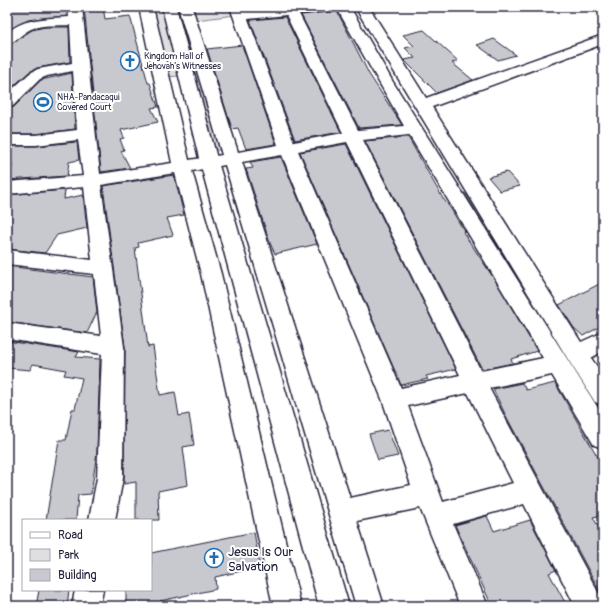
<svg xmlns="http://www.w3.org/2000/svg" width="610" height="613" font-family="Pangolin,sans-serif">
  <rect width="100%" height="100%" fill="#fff"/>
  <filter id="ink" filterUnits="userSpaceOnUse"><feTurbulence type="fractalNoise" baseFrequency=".025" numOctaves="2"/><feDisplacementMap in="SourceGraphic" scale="8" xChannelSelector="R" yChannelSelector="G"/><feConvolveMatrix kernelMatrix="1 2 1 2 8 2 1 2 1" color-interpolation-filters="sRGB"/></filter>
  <g filter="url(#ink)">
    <path fill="#dfdfe2" stroke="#80808e" d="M152,7H166L181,73L178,76L168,77Z
      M175,7H183L221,151L214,149Z
      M191,7H231L235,15L196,20Z"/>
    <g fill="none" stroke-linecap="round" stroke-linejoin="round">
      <path fill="#7a7a88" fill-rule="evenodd" d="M464,192L467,194L486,226L485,227H481L480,226L461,194Z"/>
    </g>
    <path fill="#c8c8cf" stroke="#22223b" d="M7,7H67V16L28,20L7,31Z
      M84,7H103L105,19L130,16L148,83H150L158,107L151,108L158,122L121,130L124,138L120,139L124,150L121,151L130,168L101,172Z
      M337,11L369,74L402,125L359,128L301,15Z
      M285,17L341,132L295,140L250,20Z
      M45,27H69L70,62L37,68L29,72L7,92V46L32,30Z
      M424,30L458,61L452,63L473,80L437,93L404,60L415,58L405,48L414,46L403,35Z
      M494,39L516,55L498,60L477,45Z
      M242,45L276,144L246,149L238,128L232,129L207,49Z
      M72,73L75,129L36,134H7V109L14,107L41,80Z
      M408,137L442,197L451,209L464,231L463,232L495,280L537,351L511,359L513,363L484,369L481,367L365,141Z
      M77,142L79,160L69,162L67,176L7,180L13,164H7V146H36Z
      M346,144L456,369L426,376L428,379L401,385L300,152Z
      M281,157L317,244L275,254L270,243L246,169L253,168L250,162Z
      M507,172L520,186L500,191L488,177Z
      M174,175L184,215L167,218L173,235L138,243L139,247L135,248L148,347L153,346L160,395L175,392L179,416L189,414L194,445L183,447L188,485L158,491L159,520H136V482L124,484L125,347L103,186Z
      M65,190L64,199L83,195L87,228L57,235L45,253L7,249V195Z
      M7,266L93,277L97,312L87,333L7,322Z
      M603,282V325L583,336L574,328L559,305Z
      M7,341L79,352L76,357L100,359L97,452L91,494L78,495L76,520H46L59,440H66L72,409H75L82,378L64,375L66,370L33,364L30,370L7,368Z
      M522,383L526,390L555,383L603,466V515L593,517L603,536V597L506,416L493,389Z
      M388,430L398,456L378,460L369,434Z
      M487,516L494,531L530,520L556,570L549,573L567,606H492L455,525Z
      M254,532L260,567L215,577L216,589L160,601V606H126V590H151V553Z
      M39,590H69L67,606H36Z"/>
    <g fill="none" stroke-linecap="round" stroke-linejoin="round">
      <defs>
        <path id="minor" d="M68,7H82L100,174L172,163L139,7H153L189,160L222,155L178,7H192L238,152L278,145L230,7H244L245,11L282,7H329L327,10L299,14L358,130L404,126L336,7H350L393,82L603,416V448L594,445L552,375L489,388L600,596L603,606H575L524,504L453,524L488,606H460L420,508L357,521L384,606H356L225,165L192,171L221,274L301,606H273L201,274L175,173L101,185L124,347L123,478L115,520H89L97,478L102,354L7,339V323L101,336L94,274L7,264V250L92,260L84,187L7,194V182L83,176L78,140L36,145H7V135H36L77,130L73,71L47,76L40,79L13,106L7,108V94L30,73L38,69L72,63L70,25C58,26 42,24 31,29C22,33 16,42 7,44V33C25,17 47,19 69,17ZM286,15L343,133L294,142L248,19ZM409,135L543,358L481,371L363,140ZM347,142L460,375L401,388L298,151ZM282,155L382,399L411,485L350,498L242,162ZM468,393L513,483L443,502L408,406Z
          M355,7H369L426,98L603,35V44L432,107L581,342L603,332V351L591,358L603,375V405L595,402L569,361Z
          M75,590H103L100,606H72Z"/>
        <path id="tertiary" d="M162,7H176L218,162L349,606H319L200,162Z"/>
      </defs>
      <use href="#minor" stroke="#22223b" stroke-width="3"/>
      <use href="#tertiary" stroke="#22223b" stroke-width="3"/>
      <use href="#minor" fill="#fff" fill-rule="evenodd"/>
      <use href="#tertiary" fill="#fff" fill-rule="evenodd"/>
    </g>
  </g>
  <defs>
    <symbol id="church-ring" viewBox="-11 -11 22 22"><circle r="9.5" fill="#fff" stroke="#1f6fb2" stroke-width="1.5"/><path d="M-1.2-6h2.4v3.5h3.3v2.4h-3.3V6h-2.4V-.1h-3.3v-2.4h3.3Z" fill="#1f6fb2"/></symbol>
    <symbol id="stadium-ring" viewBox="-11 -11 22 22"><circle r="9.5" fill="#fff" stroke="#1f6fb2" stroke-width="1.5"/><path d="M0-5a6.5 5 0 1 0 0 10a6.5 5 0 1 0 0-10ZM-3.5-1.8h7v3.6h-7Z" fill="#1f6fb2"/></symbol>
  </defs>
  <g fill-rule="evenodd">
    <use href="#church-ring" x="119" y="50" width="22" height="22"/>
    <use href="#stadium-ring" x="32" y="91" width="22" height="22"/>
    <use href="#church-ring" x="203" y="547" width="22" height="22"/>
  </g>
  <g text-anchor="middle" stroke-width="4" stroke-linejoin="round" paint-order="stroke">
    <g font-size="9" fill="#22223b" stroke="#fff" text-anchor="start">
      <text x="144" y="59">Kingdom Hall of<tspan x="144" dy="10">Jehovah's Witnesses</tspan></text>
      <text x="57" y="100">NHA-Pandacaqui<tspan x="57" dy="10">Covered Court</tspan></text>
    </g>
    <g font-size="13" fill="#22223b" stroke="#fff" text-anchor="start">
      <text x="228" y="556">Jesus Is Our<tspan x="228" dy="15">Salvation</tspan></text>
    </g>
  </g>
  <rect width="610" height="613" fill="none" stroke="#fff" stroke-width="24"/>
  <rect x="12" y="12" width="586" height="589" fill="none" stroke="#22223b" stroke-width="1.5" filter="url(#ink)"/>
  <rect x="22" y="519" width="130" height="72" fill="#ffffff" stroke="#a7a7b1"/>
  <rect x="30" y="532" width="20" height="6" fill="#ffffff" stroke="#a7a7b1"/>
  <text x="58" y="539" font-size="12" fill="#22223b">Road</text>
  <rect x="30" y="549" width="20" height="12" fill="#dfdfe2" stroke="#a7a7b1"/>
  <text x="58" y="559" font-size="12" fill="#22223b">Park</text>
  <rect x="30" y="569" width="20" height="12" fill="#c8c8cf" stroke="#a7a7b1"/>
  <text x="58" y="579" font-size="12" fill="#22223b">Building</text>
</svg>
